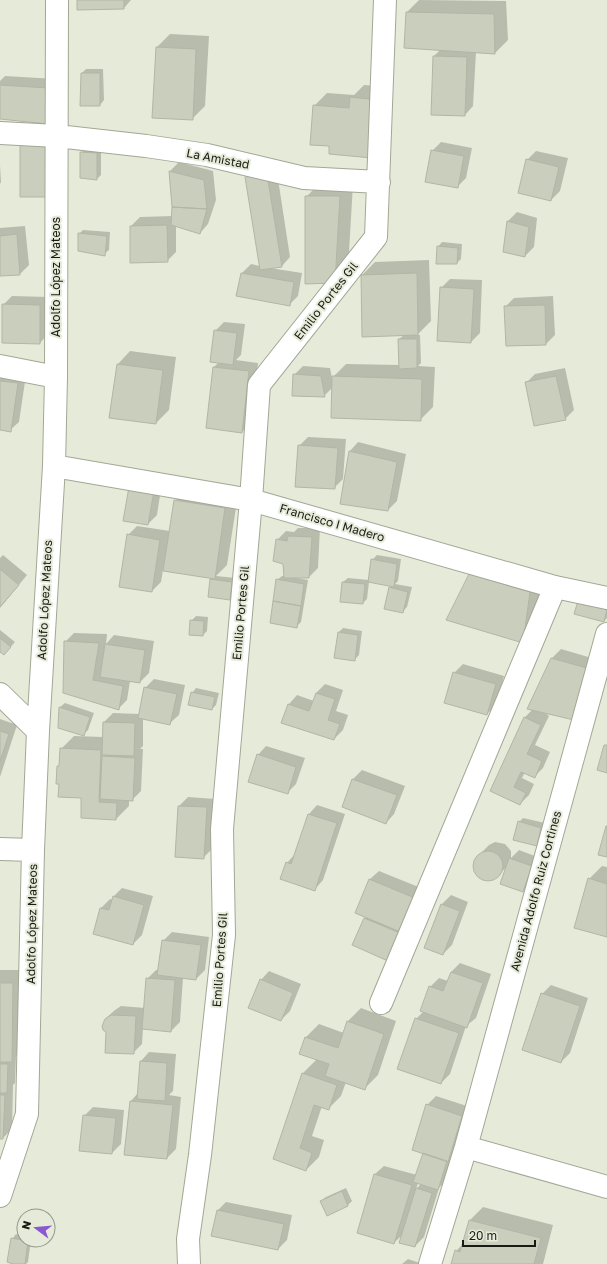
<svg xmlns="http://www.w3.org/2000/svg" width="607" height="1264" font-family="'Golos Text',sans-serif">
  <rect width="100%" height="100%" fill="#e6ebd9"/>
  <path fill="#0003" fill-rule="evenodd" d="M78,0H131L124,8Z
    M419,0L506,1L508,40L495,53L476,52L473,106L465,115L432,114L434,56L441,49L407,12Z
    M170,34L209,36L205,106L192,119L157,47Z
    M86,69H103L104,100L100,105L82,73Z
    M5,76L56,79V114L0,118V81Z
    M364,85L390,87L330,145L314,106L327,93L354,95Z
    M441,142L472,148L466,178L457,187L432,151Z
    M85,149H101V175L97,179L81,153Z
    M536,151L568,158L560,191L551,200L527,160Z
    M179,162L213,171L216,200L208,224L200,233L176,226V252L167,261L131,226L140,217L173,216L170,171Z
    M0,165L1,182L0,184Z
    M276,166L290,257L282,266L270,268L302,273L298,296L289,305L238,296L242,273L251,264L260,266L246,178L255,169Z
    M319,184H353L348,269L335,282L306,197Z
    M517,212L537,218L534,247L525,256L508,221Z
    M25,226L29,265L20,274L0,275V228Z
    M83,230L110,232L109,250L104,254L79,234Z
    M442,242L462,244L461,259L457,263L438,247Z
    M429,260L431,321L417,335H420L421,363L418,366L435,367L433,407L420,420L333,387L324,396L294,375L303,366L330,368L332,378L346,364L400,365L399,339L404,335L362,275L375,262Z
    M450,279L482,280L480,333L471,342L441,288Z
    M12,296L49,297L48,334L40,343L3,305Z
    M553,296L555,335L546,344L505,307L514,298Z
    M224,322L245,324L241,355L236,360L258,363L251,423L242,432L214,367L219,362L215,331Z
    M130,351L176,357L169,410L156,423L110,417L118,364Z
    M565,368L574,410L565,419L526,383L535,374Z
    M0,371L26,375L19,422L10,430L0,429Z
    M308,437L346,439L343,479L334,488L299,446Z
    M358,442L406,454L397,501L388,510L350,451Z
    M163,476L157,515L148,524L124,520Z
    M188,488L238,495L227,565L216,576L236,578L234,594L230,598L211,580L213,578L163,570L161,582L152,591L128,535L137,526L170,531L175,501Z
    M298,528H320L318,568L309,577L297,578L308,580L301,622L297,626L277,580L282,576H285L284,563L277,540L286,531L294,532Z
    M3,555L27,575L0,608V558Z
    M377,555L401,559L398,581L395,584L412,587L407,607L402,612L390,588L392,585L369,582L367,599L363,603L341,601L343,582L348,578L369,580L372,560Z
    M482,562L543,579L535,629L522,642L469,575Z
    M579,601L607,604V618L604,621Z
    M196,616L208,617L207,631L203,635L191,621Z
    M343,628L362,631L359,655L354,660L339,632Z
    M0,630L15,642L8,650L0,651Z
    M74,633L107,634L106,644L114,635L154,641L149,673L140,682L130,681L127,700L118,709L64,692L65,642Z
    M561,649L595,659L544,712L549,716L535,745L550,752L543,768L534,777L525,772L522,778L534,784L529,795L520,804L491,791L525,717L532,710L552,658Z
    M463,664L504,676L496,705L487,714L454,673Z
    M154,679L185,685L179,715L170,723L143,718V746L140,749H143L141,791L132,800H129V806L116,819L60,783L58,767L60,764L61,749L74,736L104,737V722L113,713L140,714L145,688Z
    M325,684L343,690L336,711L348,715L343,730L334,739L283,722L289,704L297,695L314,701L316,693Z
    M196,688L219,693L216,705L212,709L192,693Z
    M65,703L94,713L88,730L83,735L59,727L60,707Z
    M0,719L17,725L0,777Z
    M266,746L305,758L296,784L287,793L258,755Z
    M362,770L405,786L394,814L386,823L343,807L353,779Z
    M188,797L215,799L212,849L203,858L179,806Z
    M317,805L345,814L323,880L315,889L287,863L295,854L309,814Z
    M523,818L545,823L541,840L536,845L519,822Z
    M495,842L505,844L511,851V858L519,850L540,858L531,882L523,891L507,867L493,879H483L477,874L475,870L476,858L489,845Z
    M602,866L607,867V936L589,879Z
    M379,871L426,890L397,950L353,944L367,916L370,879Z
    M122,888L153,896L142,935L133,944L101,908L110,899L113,900V897Z
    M451,895L468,902L452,945L443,954L425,947L442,904Z
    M172,932L209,937L205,970L196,979L183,978L180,1022L171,1031L143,1028L142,1044L133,1053L107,1032L105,1019L115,1010L121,1006L145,1008L147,979L156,970H159L163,941Z
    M460,963L491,974L476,1018L466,1026L450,1074L441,1083L416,1019L424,1011L430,987L439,978L448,981L451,972Z
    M0,970H25V1048L16,1056L15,1083L13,1085L12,1129L3,1138H0Z
    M269,971L301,984L290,1011L281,1020L261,980Z
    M551,985L588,998L570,1053L561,1062L542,994Z
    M361,1008L396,1021L378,1075L365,1088L346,1082L341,1096L328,1109L322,1106L312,1136L324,1140L319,1157L306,1170L274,1159L303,1073L317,1059L301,1053L306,1037L319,1024L344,1033L348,1021Z
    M149,1052L176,1054L173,1091L169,1095L181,1097L176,1149L167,1158L125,1154L131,1101L138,1093L141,1061Z
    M436,1096L470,1107L446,1180L439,1188L424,1237L415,1246L403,1234L394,1243L375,1174L384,1166L417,1175L424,1153L427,1105ZM418,1183L421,1184L416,1189Z
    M93,1107L124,1110L121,1144L112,1153L84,1116Z
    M346,1188L352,1201L348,1205L327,1215L321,1201L326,1197Z
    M226,1202L292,1215L287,1240L278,1249L217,1211Z
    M483,1207L553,1225L543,1264H453L456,1251L464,1243L470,1220Z
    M16,1234L24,1236V1240H31L28,1262L26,1264H16L12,1239Z
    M408,1259L423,1264H402Z"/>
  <path fill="#cacfbd" stroke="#b1b6a5" d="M77,0H124V9L77,10Z
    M406,12L494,14L495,54L404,48Z
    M156,47L196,49L193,120L152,118Z
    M433,56L467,57L465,116L431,115Z
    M81,73H100V106H80Z
    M0,85L48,88V124L0,119Z
    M350,97L378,100L372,158L329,154V146L310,145L313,105L349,108Z
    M20,143H48V197H20Z
    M431,150L464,156L458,188L425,182Z
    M80,152L97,153V180L80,178Z
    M526,159L559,167L551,201L518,193Z
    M169,171L204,180L207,209L172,207Z
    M267,174L282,267L260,270L245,177Z
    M305,196H340L335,283L305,284Z
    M172,207L207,209L200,234L171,225Z
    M507,221L529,227L525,257L503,252Z
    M167,225L168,262L130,263V226Z
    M78,233L107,236L105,256L78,251Z
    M17,234L20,275L0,276V236Z
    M437,246L458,248L457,264H436Z
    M241,273L294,282L290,306L236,296Z
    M417,273L418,335L362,337L361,275Z
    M440,287L474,289L471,343L437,341Z
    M2,304L40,305V344L2,343Z
    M545,305L546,345L506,346L504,306Z
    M214,330L237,333L233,365L210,362Z
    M398,339H417V368L399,369Z
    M117,364L163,370L156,424L109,418Z
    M213,367L249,371L242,433L206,428Z
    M293,374L321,376L325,397L292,396Z
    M332,376L422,379L421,421L331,418Z
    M556,376L566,420L534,426L525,382Z
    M0,381L18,383L11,432L0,430Z
    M298,445L338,448L335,489L295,487Z
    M349,451L397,462L388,511L340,504Z
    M130,481L155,485L148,525L123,521Z
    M174,500L225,508L215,579L163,571Z
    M127,534L160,540L152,592L119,587Z
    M288,536L312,537L309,578H284L283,564L273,561L276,539L287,541Z
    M371,559L397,564L394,587L368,582Z
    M0,569L19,585L0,607Z
    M469,574L530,592L523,643L446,620Z
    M210,579L232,582L230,600L208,597Z
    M276,579L304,584L301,606L273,601Z
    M342,582L365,584L363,604L340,602Z
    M389,587L408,592L403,613L384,609Z
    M273,601L301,606L297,628L270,623Z
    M578,601L607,609L604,622L574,614Z
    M190,620L204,621L203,636L189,635Z
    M338,632L358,635L355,661L334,658Z
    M0,638L11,647L4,655L0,652Z
    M64,641L99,643L93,680L123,686L119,710L63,693Z
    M105,644L145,650L140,683L100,677Z
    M551,658L587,668L574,720L527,709Z
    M453,672L496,684L487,715L444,703Z
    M144,687L177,694L170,725L138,718Z
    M191,692L215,697L212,710L188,705Z
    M316,693L335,699L328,720L340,724L334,740L281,723L288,704L309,711Z
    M59,707L90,717L84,736L58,728Z
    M524,717L541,725L527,754L542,761L535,778L521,772L514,787L526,793L520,805L490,791Z
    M103,722L135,723L134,756L102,755Z
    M0,731L9,734L0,761Z
    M604,745H607V773L597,770Z
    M60,748L101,750L99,802L117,803L116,820L81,818V798L58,797L59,784H56L57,766H59Z
    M257,754L296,767L288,794L248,782Z
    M102,756L135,758L133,801L100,799Z
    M352,779L397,795L386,824L342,807Z
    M178,806L207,807L204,859L175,857Z
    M308,814L337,823L315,891L280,879L286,862L291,864Z
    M518,821L541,828L537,846L513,840Z
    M606,826H607V857L598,855Z
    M473 866a15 15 0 1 1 30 0a15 15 0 1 1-30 0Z
    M509,858L532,866L523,892L500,884Z
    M588,878L607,884V937L574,928Z
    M369,879L417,899L403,933L355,913Z
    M113,896L144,905L133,945L93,934L100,908L109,910Z
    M441,904L460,911L443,955L424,948Z
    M364,918L400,933L388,961L352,945Z
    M162,940L201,945L196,980L157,975Z
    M451,972L483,983L467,1028L420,1011L429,986L443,991Z
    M146,978L175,980L171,1032L142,1029Z
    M260,979L293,993L281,1021L248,1008Z
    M0,983H13L12,1062H0Z
    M541,993L580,1006L561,1063L522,1050Z
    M111,1015L136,1016L134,1054L105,1053L106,1032L103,1030L102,1026L105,1019Z
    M415,1018L459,1033L441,1084L397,1069Z
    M347,1021L384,1034L365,1090L325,1076L329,1064L299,1054L305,1037L338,1048Z
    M140,1061L167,1063L165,1101L137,1099Z
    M0,1064H8L7,1093H0Z
    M302,1073L337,1085L329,1110L314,1105L300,1148L312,1153L306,1171L273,1159Z
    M0,1095H5L3,1139H0Z
    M130,1101L173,1105L167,1159L124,1155Z
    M426,1104L462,1116L448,1162L412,1150Z
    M83,1115L116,1118L112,1154L79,1151Z
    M423,1153L447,1161L438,1190L413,1182Z
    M374,1174L412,1185L394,1244L357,1233Z
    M416,1188L432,1193L415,1247L399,1243Z
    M342,1191L348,1206L327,1216L320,1201Z
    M217,1210L284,1224L278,1250L211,1236Z
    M469,1220L541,1238L534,1264H451L455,1250L460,1252Z
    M11,1238L28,1241L25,1264H13L7,1262Z"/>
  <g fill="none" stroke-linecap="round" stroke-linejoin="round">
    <defs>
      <path id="minor" d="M0,133L57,136L146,146L207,155L304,178L379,182
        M0,366L56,377
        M54,466L251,500L555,587L607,598
        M0,694L38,731
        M0,849L33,850
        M381,1003L555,587
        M466,1147L607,1187
        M0,1196L27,1114L33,850L38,731L54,466L56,377L57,0
        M189,1264L188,1239L200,1155L224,935L222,829L251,500L259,385L376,237L385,0
        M430,1264L466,1147L607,634"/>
    </defs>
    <use href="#minor" stroke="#a2a796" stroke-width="24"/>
    <use href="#minor" stroke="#fff" stroke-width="22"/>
  </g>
  <g text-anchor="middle" stroke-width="4" stroke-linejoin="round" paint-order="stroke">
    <g font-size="12" fill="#181a13" stroke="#e6ebd9">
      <text transform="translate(218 159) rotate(11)" y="4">La Amistad</text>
      <text transform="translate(56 277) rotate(-90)" y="4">Adolfo López Mateos</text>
      <text transform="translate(326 301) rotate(-52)" y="4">Emilio Portes Gil</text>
      <text transform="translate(332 523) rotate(16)" y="4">Francisco I Madero</text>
      <text transform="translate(45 600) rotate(-87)" y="4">Adolfo López Mateos</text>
      <text transform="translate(241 613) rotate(-85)" y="4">Emilio Portes Gil</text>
      <text transform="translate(536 891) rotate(-75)" y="4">Avenida Adolfo Ruiz Cortines</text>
      <text transform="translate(32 924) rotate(-89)" y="4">Adolfo López Mateos</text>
      <text transform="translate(220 960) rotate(-86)" y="4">Emilio Portes Gil</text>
    </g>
  </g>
  <g transform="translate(36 1228) rotate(286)"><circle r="19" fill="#e6ebd9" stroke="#94978a"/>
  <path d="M0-3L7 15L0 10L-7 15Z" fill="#8a58d1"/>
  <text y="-6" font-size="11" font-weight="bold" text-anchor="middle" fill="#181a13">N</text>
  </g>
  <path d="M463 1240v6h72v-6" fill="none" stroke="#181a13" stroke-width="2"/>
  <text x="469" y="1240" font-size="12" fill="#181a13" stroke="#e6ebd9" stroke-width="3" paint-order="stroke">20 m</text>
</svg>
